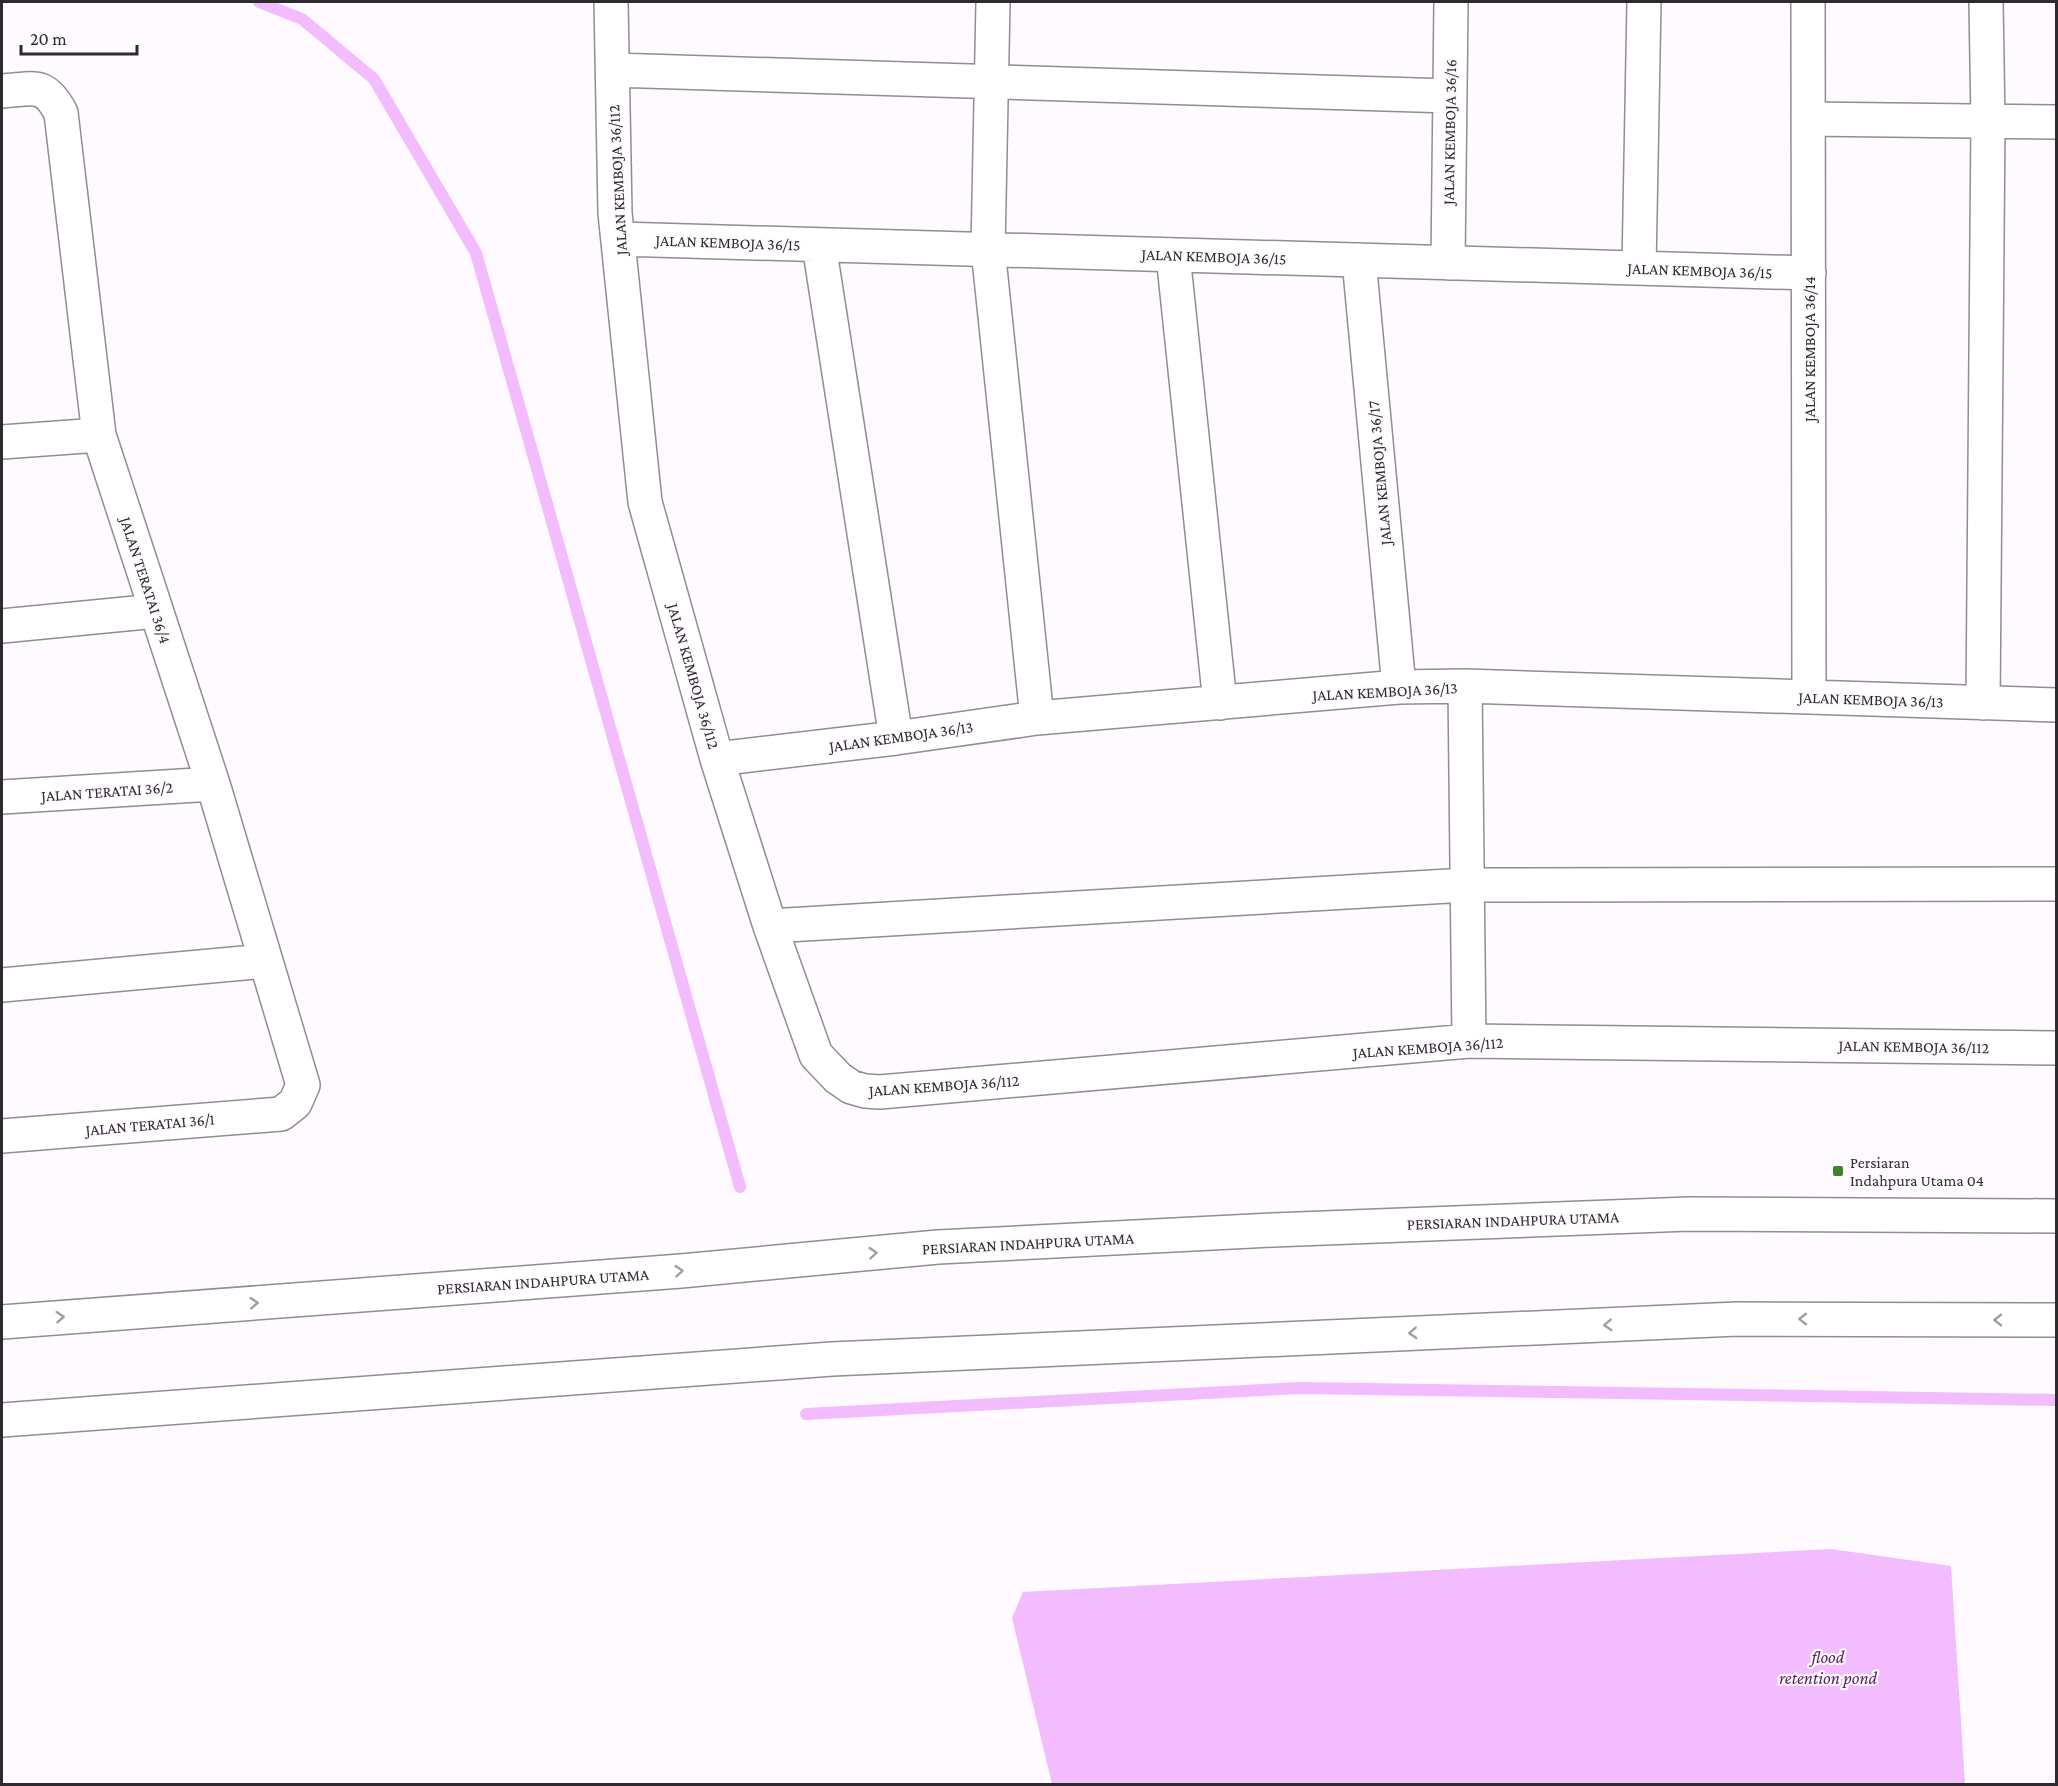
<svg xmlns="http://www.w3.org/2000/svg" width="2058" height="1786" font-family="'Crimson Pro',serif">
  <rect width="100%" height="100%" fill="#fefaff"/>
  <path fill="#f2bcfe" d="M1831,1549L1951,1566L1965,1784H1052L1012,1618L1023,1592Z"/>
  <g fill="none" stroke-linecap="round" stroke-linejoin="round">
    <path stroke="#f2bcfe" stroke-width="12" d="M259,2L302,19L374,79L476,253L740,1187
      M806,1414L1300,1388L2056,1400"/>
    <defs>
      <path id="minor" d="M611,2L615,213L645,502L717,759L770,926L816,1055L838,1078L851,1087L865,1091L880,1092L1469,1041L2056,1048
        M993,2L988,249L1037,718
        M1808,2L1809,697
        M613,70L1450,96
        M2,91C34,89 44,81 61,113L99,435L213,784L303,1085L295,1103L281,1114L2,1136
        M1808,119L2056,122
        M619,239L1809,273
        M819,245L896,738
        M1173,255L1220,703
        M1359,260L1399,687
        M1448,263L1451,2
        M1639,268L1644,2
        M2,442L99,435
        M2,626L156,611
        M1465,686L1469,1041
        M1983,703L1988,121L1986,2
        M717,759L896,738L1037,718L1399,687L1465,686L2056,705
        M2,797L213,784
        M770,926L1466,885L2056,884
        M2,985L266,961"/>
      <path id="major" d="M2,1322L681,1271L938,1247L1273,1230L1689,1214L2056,1216
        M2,1420L832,1359L1737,1319L2056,1320"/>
    </defs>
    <use href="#minor" stroke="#928c93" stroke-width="36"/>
    <use href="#major" stroke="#928c93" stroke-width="36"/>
    <use href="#minor" stroke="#fff" stroke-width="33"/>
    <use href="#major" stroke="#fff" stroke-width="33"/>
  </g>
  <defs><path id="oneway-chevron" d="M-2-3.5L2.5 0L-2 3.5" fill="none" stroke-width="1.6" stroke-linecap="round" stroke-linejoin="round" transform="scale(1.5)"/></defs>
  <g stroke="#a1a0a1">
    <use href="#oneway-chevron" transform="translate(873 1253) rotate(-5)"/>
    <use href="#oneway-chevron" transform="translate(679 1271) rotate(-5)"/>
    <use href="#oneway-chevron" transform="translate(254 1303) rotate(-4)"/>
    <use href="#oneway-chevron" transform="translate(60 1317) rotate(-4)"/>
    <use href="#oneway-chevron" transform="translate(1803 1319) rotate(-180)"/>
    <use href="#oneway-chevron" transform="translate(1998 1320) rotate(-180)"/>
    <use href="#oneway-chevron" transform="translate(1608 1325) rotate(177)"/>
    <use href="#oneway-chevron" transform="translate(1413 1333) rotate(177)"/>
  </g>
  <rect fill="#3d852b" stroke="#fefaff" stroke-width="2" x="1832" y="1165" width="12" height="12" rx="3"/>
  <g text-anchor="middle" stroke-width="4.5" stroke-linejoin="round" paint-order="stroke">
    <g font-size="16" fill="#2e2b2e" stroke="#fefaff">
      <text transform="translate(1449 132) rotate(-89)" y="6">JALAN KEMBOJA 36/16</text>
      <text transform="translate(617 180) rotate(-93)" y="6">JALAN KEMBOJA 36/112</text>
      <text transform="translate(728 242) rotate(2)" y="6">JALAN KEMBOJA 36/15</text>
      <text transform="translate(1214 256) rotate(2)" y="6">JALAN KEMBOJA 36/15</text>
      <text transform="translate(1700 270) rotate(2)" y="6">JALAN KEMBOJA 36/15</text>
      <text transform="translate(1809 349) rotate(-90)" y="6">JALAN KEMBOJA 36/14</text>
      <text transform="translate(1379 473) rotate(-95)" y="6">JALAN KEMBOJA 36/17</text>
      <text transform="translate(146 580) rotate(72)" y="6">JALAN TERATAI 36/4</text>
      <text transform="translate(694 676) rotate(74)" y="6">JALAN KEMBOJA 36/112</text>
      <text transform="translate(1385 691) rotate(-3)" y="6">JALAN KEMBOJA 36/13</text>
      <text transform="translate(1871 699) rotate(2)" y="6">JALAN KEMBOJA 36/13</text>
      <text transform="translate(901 736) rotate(-8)" y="6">JALAN KEMBOJA 36/13</text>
      <text transform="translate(107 791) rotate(-4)" y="6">JALAN TERATAI 36/2</text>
      <text transform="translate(1914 1046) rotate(1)" y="6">JALAN KEMBOJA 36/112</text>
      <text transform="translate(1428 1047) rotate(-4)" y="6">JALAN KEMBOJA 36/112</text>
      <text transform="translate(944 1085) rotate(-4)" y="6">JALAN KEMBOJA 36/112</text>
      <text transform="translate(150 1124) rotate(-5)" y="6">JALAN TERATAI 36/1</text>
      <text transform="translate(1513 1220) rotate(-2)" y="6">PERSIARAN INDAHPURA UTAMA</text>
      <text transform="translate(1028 1243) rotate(-3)" y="6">PERSIARAN INDAHPURA UTAMA</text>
      <text transform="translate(543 1281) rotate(-4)" y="6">PERSIARAN INDAHPURA UTAMA</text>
    </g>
    <g font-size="16" fill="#2e2b2e" stroke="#fefaff" text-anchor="start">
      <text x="1850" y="1168">Persiaran<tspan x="1850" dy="18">Indahpura Utama 04</tspan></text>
    </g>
    <g font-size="18" font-style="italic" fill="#581965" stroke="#fefaff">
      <text x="1828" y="1663">flood<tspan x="1828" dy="21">retention pond</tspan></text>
    </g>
  </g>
  <rect width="2058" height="1786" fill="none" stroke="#2e2b2e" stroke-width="6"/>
  <path d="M21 45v9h116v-9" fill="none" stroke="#2e2b2e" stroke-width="3"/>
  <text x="30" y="45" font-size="18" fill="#2e2b2e" stroke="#fefaff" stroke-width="4.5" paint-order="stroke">20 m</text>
</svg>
